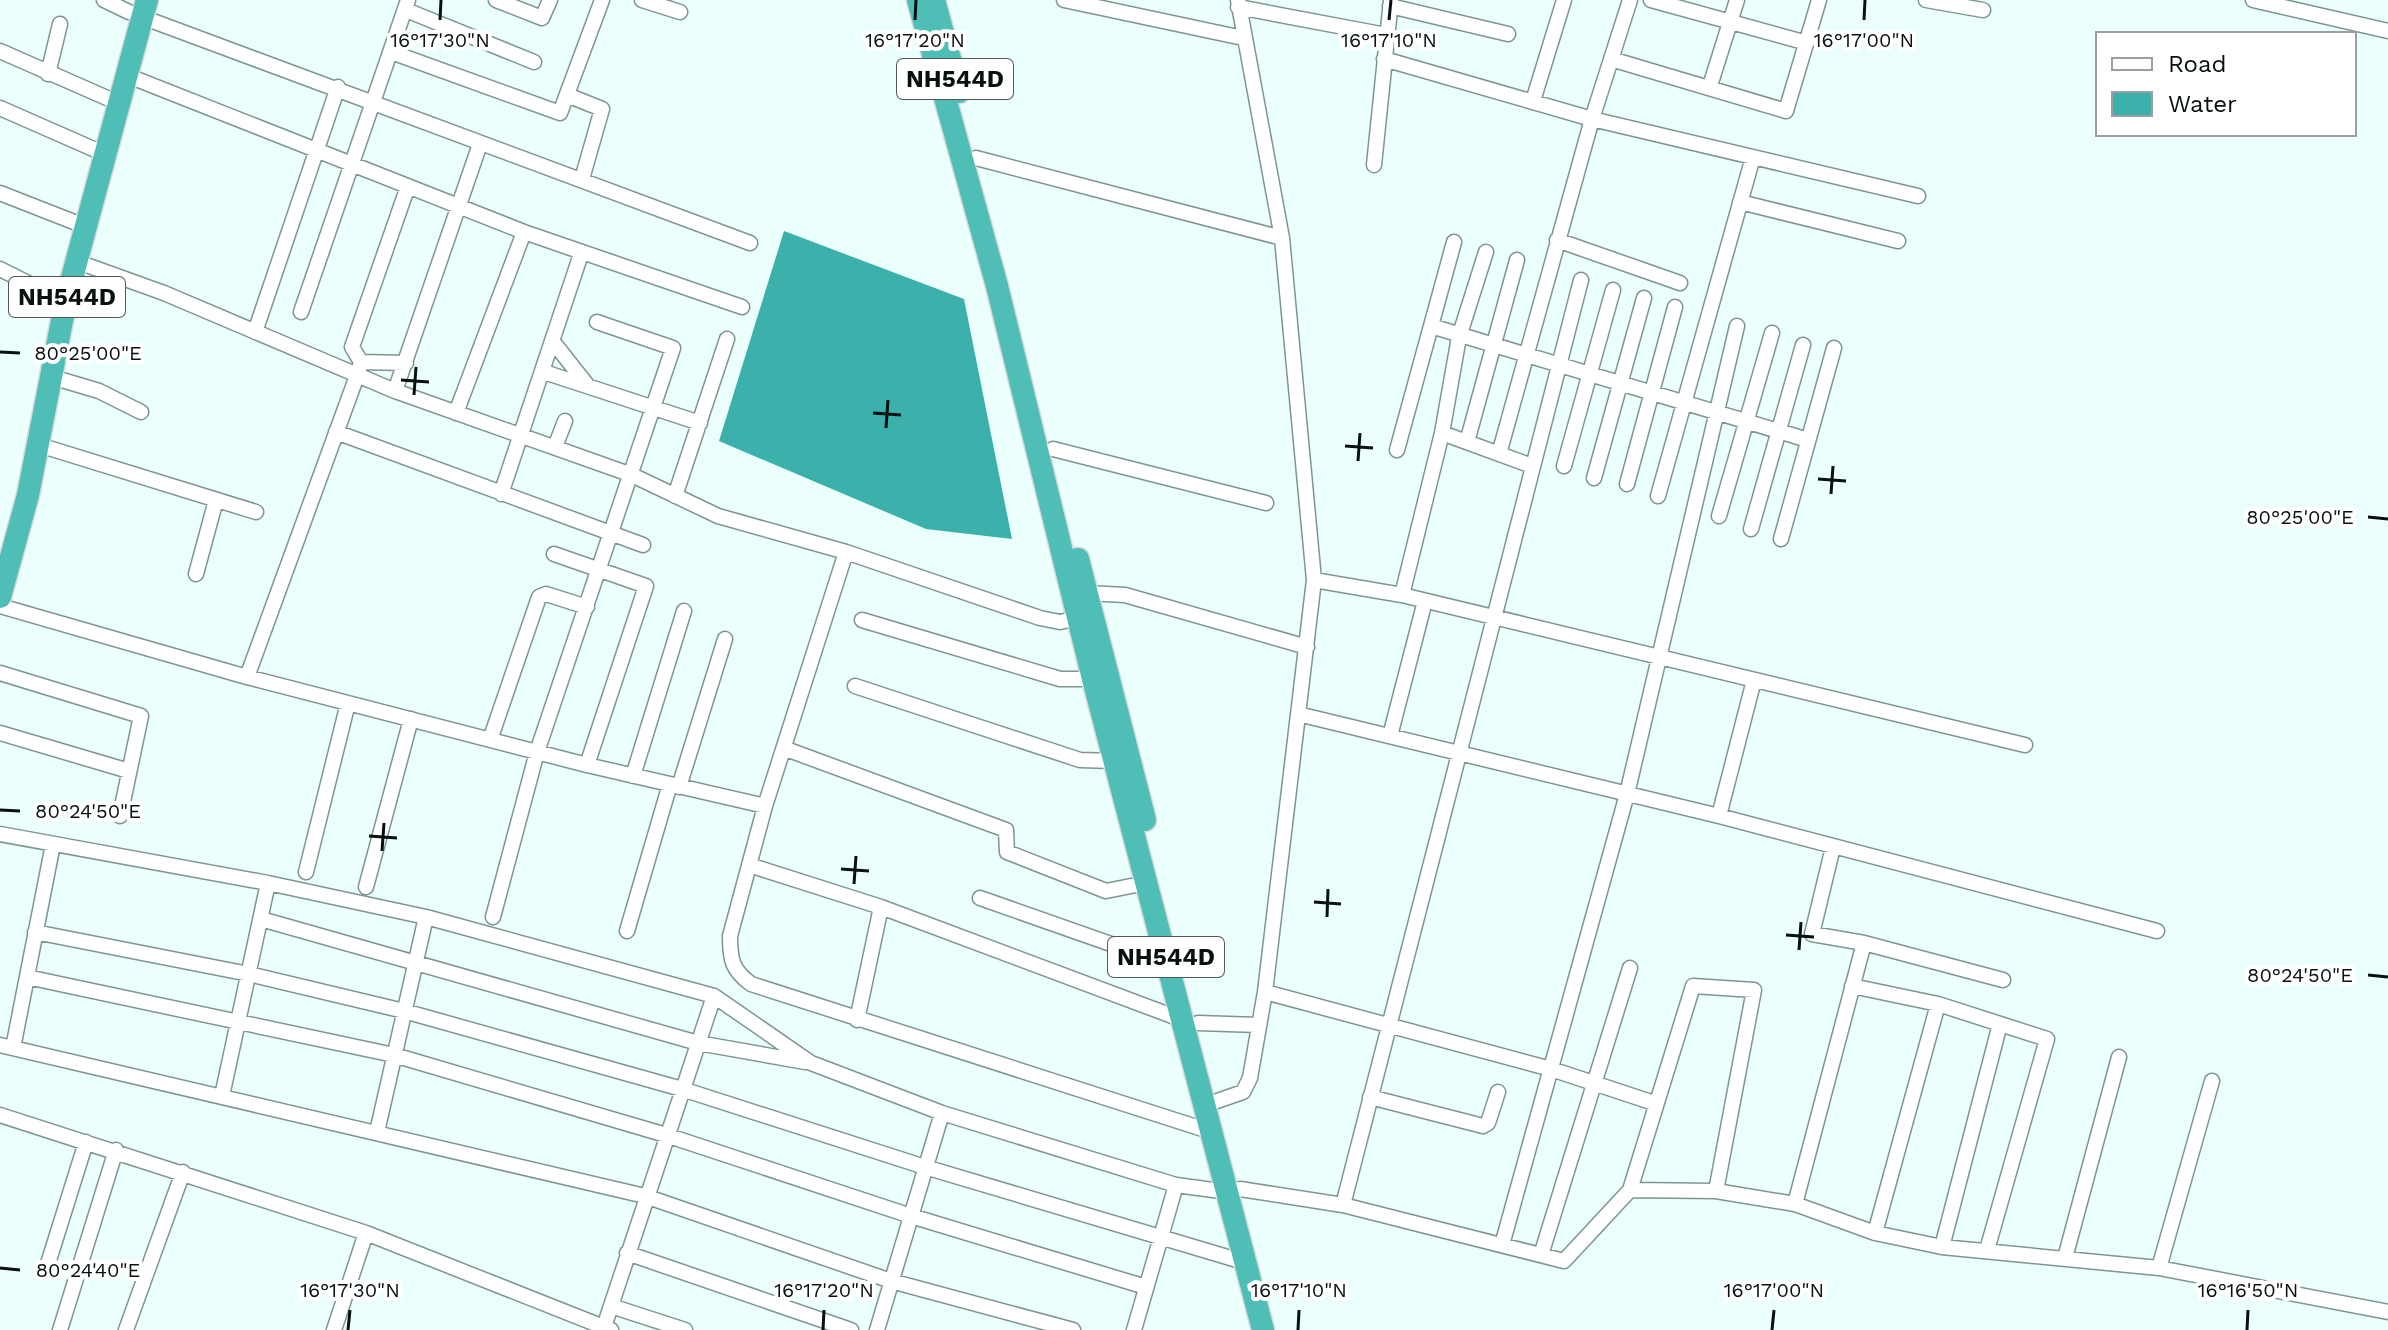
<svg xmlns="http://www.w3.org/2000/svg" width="2388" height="1330" font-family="'Work Sans',sans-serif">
  <rect width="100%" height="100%" fill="#ebfffd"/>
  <path fill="#3cb1ab" d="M784,231L964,299L1012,539L926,529L719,441Z"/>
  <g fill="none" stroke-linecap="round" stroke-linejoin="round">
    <defs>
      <path id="minor" d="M104,0L129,12
        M496,0L542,18L550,0
        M642,0L680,12
        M1064,0L1243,38
        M1651,0L1807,43
        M1926,0L1983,10
        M2253,0L2388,31
        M1390,6L1508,34
        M1238,7L1386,35
        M406,10L534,62
        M142,17L750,243
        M0,51L107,98
        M391,52L560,113L602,0
        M1384,59L1592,119L1918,196
        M1611,59L1786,111L1819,0
        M48,74L60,24
        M126,75L524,232L742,307
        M1710,86L1737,0
        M567,95L602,109L582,179
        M1533,101L1564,0
        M0,108L107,155
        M976,158L1282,238
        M1374,165L1391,0
        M408,186L352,347L361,362L358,373L247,677L587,765L765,806
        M0,193L74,222
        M1740,202L1898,241
        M1557,240L1680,283
        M78,262L164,293L395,391L632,475L718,516L846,552L1040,618L1060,622L1078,618
        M0,269L54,296
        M301,312L408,0
        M1431,326L1808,440
        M255,332L338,87
        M554,343L588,386
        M361,362L406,363
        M544,372L700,423
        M52,377L99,391L141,412
        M395,391L480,144
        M456,413L524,232
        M336,432L643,545
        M1442,433L1532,466
        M1467,442L1517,260
        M39,445L256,512
        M555,447L565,421
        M1053,449L1266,503
        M1397,450L1454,242
        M1499,454L1592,119L1630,0
        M1564,466L1613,290
        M1594,478L1644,298
        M1627,484L1675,307
        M501,494L581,254
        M675,496L727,339
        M1658,496L1753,157
        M1719,516L1772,333
        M1751,529L1803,345
        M1781,539L1834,348
        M846,552L765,806L730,936C730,960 732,970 751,984L1212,1132
        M554,554L646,586L587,765
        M196,574L216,500
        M1314,580L1402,595L2025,745
        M1087,593L1125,595L1307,647
        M1402,595L1442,433L1459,337L1486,252
        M0,606L247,677
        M862,620L1060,679H1093
        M0,673L141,716L120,816
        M855,686L1080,760L1114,761
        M1298,714L1719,816L2157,931
        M0,733L129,771
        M1390,736L1425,601
        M490,740L539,597L546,594L587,607
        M786,749L1006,830L1007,852L1106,891L1146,883
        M633,776L684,611
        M679,787L725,639
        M1719,816L1754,680
        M0,834L268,883L426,917L714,996L811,1063L942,1113L1176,1185L1228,1192
        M1833,847L1812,934L1864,943L2003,980
        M749,865L881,907L1183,1020
        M306,872L348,703
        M366,887L411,719
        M980,898L1168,964
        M493,917L537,752L673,348L597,322
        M261,919L698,1043L805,1062
        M627,931L670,784
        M35,932L249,974L404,1011L682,1089L925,1167L1244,1262
        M27,977L394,1055L666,1135L911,1216L1146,1287
        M1852,986L1938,1004L2047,1039L1987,1250
        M1265,992L1551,1069L1654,1103
        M857,1020L881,907
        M1198,1023L1258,1025
        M0,1045L645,1196L891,1281L1073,1330
        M13,1048L53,844
        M222,1096L268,883
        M1370,1097L1483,1126L1488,1123L1498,1092
        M1217,1101L1243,1092L1250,1078L1265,992L1314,580L1282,238L1238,0
        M0,1115L366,1233L611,1330
        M377,1132L426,917
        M1240,1189L1343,1205L1564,1261L1630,1190L1716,1191L1795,1204L1875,1233L1942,1247L2159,1268L2388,1312
        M1630,1190L1693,986L1754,990L1716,1191
        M1795,1204L1864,943
        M1343,1205L1581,280
        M1875,1233L1938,1004
        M1502,1245L1627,794L1737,326
        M1942,1247L2000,1024
        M627,1253L851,1330
        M1541,1255L1630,968
        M2065,1258L2119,1057
        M2159,1268L2212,1081
        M46,1270L86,1142
        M611,1306L685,1330
        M60,1330L116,1150
        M126,1330L183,1172
        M334,1330L366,1233
        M603,1330L714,996
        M877,1330L942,1113
        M1134,1330L1176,1185"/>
      <path id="highway" d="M918,0L997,286L1093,679L1263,1330
        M934,0L959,92
        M1078,559L1145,820
        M0,597L28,495L66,300L147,0"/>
    </defs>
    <use href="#minor" stroke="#7e9593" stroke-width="17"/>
    <use href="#highway" stroke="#d7d9d9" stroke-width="25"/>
    <use href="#minor" stroke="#fff" stroke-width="14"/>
    <use href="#highway" stroke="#4ebeb7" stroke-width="22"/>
  </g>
  <path fill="none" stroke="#081010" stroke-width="3" d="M440,20L441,0M915,20L916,0M1389,20L1391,0M1864,20L1865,0M0,352L20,353M401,380L429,382M414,395L416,367M873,413L901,415M886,428L888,400M1345,446L1373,448M1358,461L1360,433M1818,479L1846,481M1831,494L1833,466M2368,517L2388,519M0,810L20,811M369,836L397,838M382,851L384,823M841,869L869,871M854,884L856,856M1314,902L1341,904M1327,917L1328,889M1786,935L1814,937M1799,950L1801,922M2368,975L2388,977M0,1268L20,1270M348,1330L350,1310M823,1330L824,1310M1298,1330L1299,1310M1772,1330L1774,1310M2247,1330L2248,1310"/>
  <g text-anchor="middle" stroke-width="8" stroke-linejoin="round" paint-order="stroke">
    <g fill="#fff" stroke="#525858" stroke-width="2">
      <rect x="897" y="59" width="116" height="40" rx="6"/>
      <rect x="9" y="277" width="116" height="40" rx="6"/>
      <rect x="1108" y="937" width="116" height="40" rx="6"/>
    </g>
    <g font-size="24" font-weight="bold" fill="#081010">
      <text x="955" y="87">NH544D</text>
      <text x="67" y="305">NH544D</text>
      <text x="1166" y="965">NH544D</text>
    </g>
  </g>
  <g font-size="20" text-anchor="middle" fill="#081010" stroke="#fff" stroke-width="8" stroke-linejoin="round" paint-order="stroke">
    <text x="440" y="47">16°17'30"N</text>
    <text x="915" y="47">16°17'20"N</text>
    <text x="1389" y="47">16°17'10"N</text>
    <text x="1864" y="47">16°17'00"N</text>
    <text x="88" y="360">80°25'00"E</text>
    <text x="2300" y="524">80°25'00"E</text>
    <text x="88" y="818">80°24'50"E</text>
    <text x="2300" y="982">80°24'50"E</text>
    <text x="88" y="1277">80°24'40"E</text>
    <text x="350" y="1297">16°17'30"N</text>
    <text x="824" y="1297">16°17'20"N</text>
    <text x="1299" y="1297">16°17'10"N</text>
    <text x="1774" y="1297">16°17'00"N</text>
    <text x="2248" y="1297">16°16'50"N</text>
  </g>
  <rect x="2096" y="32" width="260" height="104" fill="#ffffff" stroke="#9c9f9f" stroke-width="2"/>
  <rect x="2112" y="58" width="40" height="12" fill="#ffffff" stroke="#9c9f9f" stroke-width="2"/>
  <text x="2168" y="72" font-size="24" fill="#081010">Road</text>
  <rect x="2112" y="92" width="40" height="24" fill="#3cb1ab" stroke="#9c9f9f" stroke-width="2"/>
  <text x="2168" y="112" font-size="24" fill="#081010">Water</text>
</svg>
